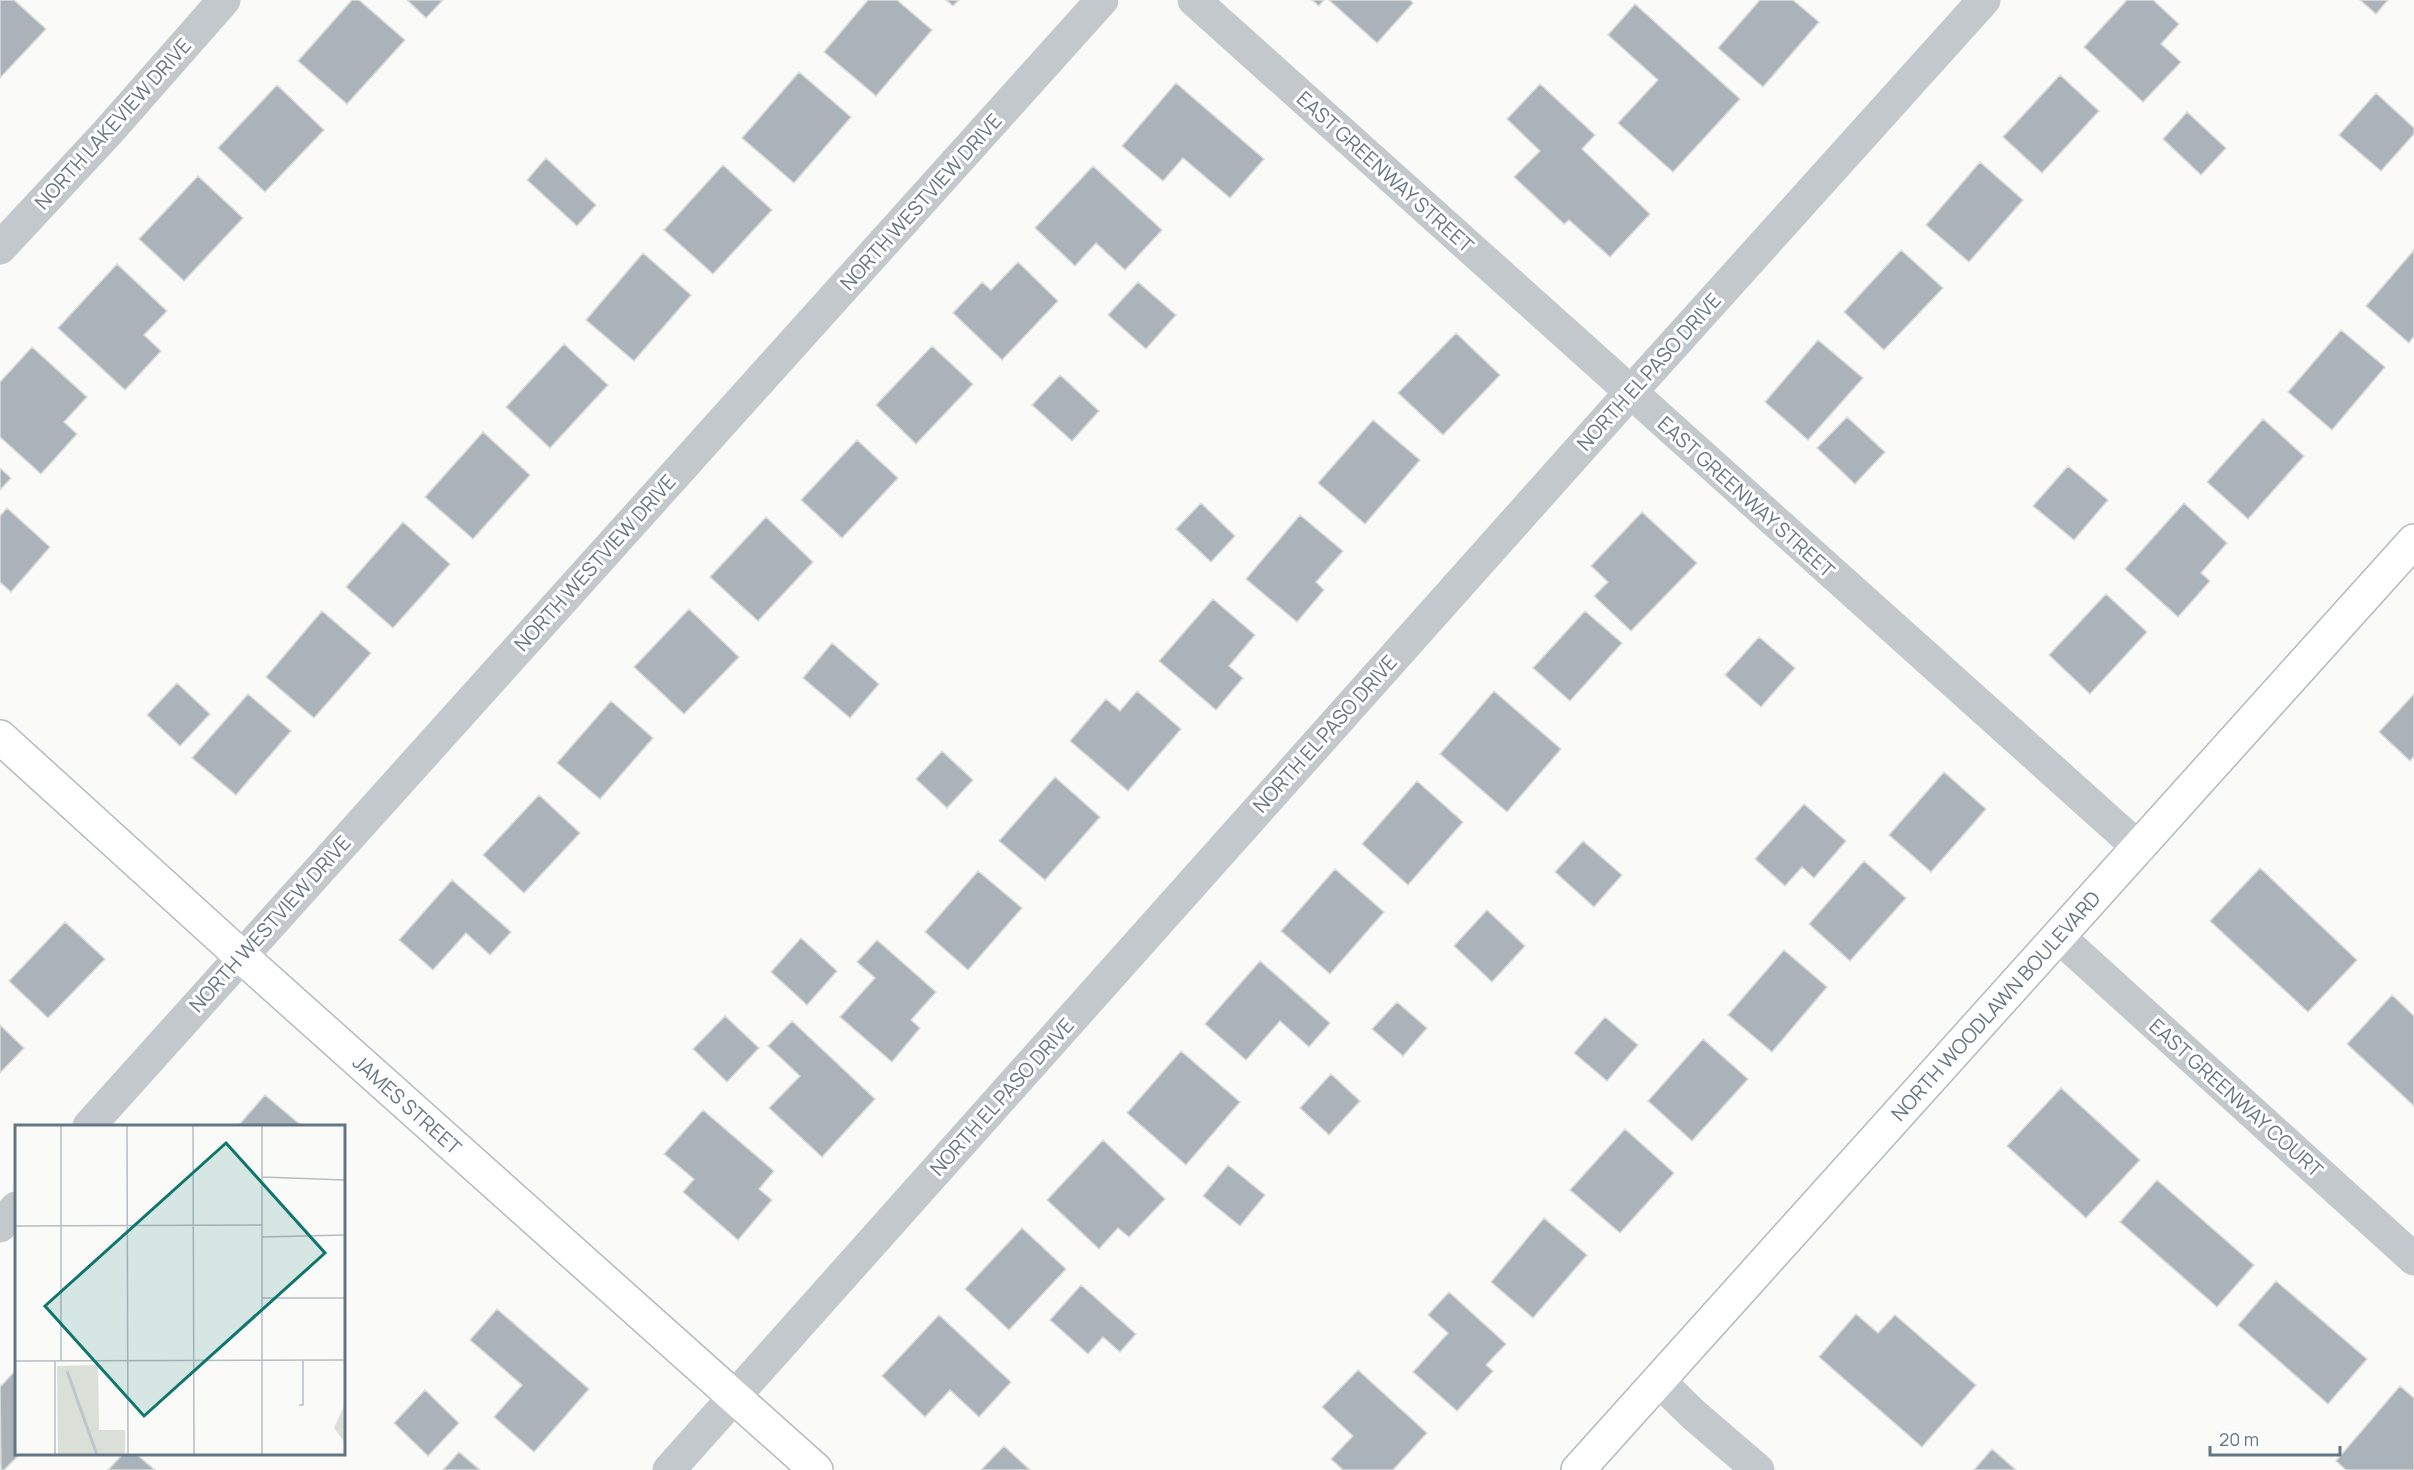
<svg xmlns="http://www.w3.org/2000/svg" width="2414" height="1470" font-family="Manrope,sans-serif">
  <rect width="100%" height="100%" fill="#fafaf8"/>
  <path fill="#aab3b9" stroke="#dcdcda" stroke-width="1.5" d="M0,0H14L46,29L0,78Z
    M352,0H359L405,40L347,104L298,61Z
    M407,0H443L426,18Z
    M868,0H897L932,30L876,96L824,52Z
    M946,0H959L953,6Z
    M1312,0H1324L1319,6Z
    M1329,0H1410L1413,3L1377,43Z
    M1760,0H1793L1819,22L1763,87L1718,48Z
    M2127,0H2153L2179,24L2161,44L2181,62L2143,102L2084,47Z
    M2360,0H2388L2376,14Z
    M1635,4L1740,99L1673,172L1618,123L1658,80L1608,35Z
    M799,72L851,117L794,183L742,138Z
    M2060,75L2099,111L2042,173L2003,137Z
    M1176,83L1264,159L1230,198L1183,158L1163,181L1122,146Z
    M1540,84L1595,135L1582,149L1650,214L1610,257L1569,220L1564,224L1514,177L1540,151L1507,119Z
    M277,85L324,130L265,192L218,148Z
    M2376,93L2414,128V134L2381,171L2339,135Z
    M2187,112L2226,148L2201,175L2163,139Z
    M546,158L596,205L577,226L527,180Z
    M1980,162L2023,200L1969,262L1926,225Z
    M723,165L772,210L713,274L664,230Z
    M1093,166L1162,230L1125,270L1096,243L1075,266L1035,228Z
    M198,176L243,218L184,281L139,239Z
    M1901,250L1943,288L1884,350L1844,312Z
    M2414,250V336L2409,343L2366,306Z
    M643,253L691,295L634,361L586,320Z
    M1018,262L1058,301L1002,360L953,313L982,282L991,290Z
    M117,264L167,311L144,335L161,351L125,390L58,328Z
    M1138,282L1176,315L1146,349L1108,315Z
    M2341,330L2385,367L2332,430L2288,392Z
    M1456,333L1500,375L1443,435L1398,393Z
    M1818,340L1863,378L1808,440L1765,402Z
    M564,344L608,385L550,448L506,407Z
    M932,346L973,384L916,444L876,405Z
    M32,347L87,397L64,422L77,434L41,474L0,437V382Z
    M1060,375L1099,411L1072,441L1032,405Z
    M1847,417L1885,452L1855,484L1817,448Z
    M2263,419L2304,456L2248,519L2207,482Z
    M1373,420L1420,460L1365,524L1318,483Z
    M483,432L530,475L473,539L425,497Z
    M857,440L898,478L842,538L801,500Z
    M2068,466L2108,500L2074,540L2033,506Z
    M0,468L11,478L0,490Z
    M1201,503L1235,536L1211,562L1176,529Z
    M2184,503L2227,543L2201,573L2210,581L2178,617L2125,569Z
    M7,508L50,547L11,592L0,582V516Z
    M1642,512L1697,563L1631,631L1594,596L1608,582L1591,566Z
    M1300,515L1343,551L1316,582L1324,590L1297,622L1246,579Z
    M766,517L813,562L758,621L710,577Z
    M403,522L450,564L393,628L346,587Z
    M2106,594L2147,632L2090,694L2049,655Z
    M1213,599L1255,635L1229,666L1243,678L1216,710L1159,661Z
    M689,609L739,657L684,714L634,667Z
    M322,611L371,653L314,718L266,677Z
    M1585,611L1622,643L1570,701L1533,668Z
    M1759,637L1795,668L1761,707L1725,675Z
    M832,643L879,684L850,718L803,678Z
    M177,683L210,714L180,746L147,715Z
    M1137,691L1181,729L1128,791L1070,741L1106,699L1120,711Z
    M1494,691L1561,749L1507,812L1440,754Z
    M248,694L291,731L236,795L192,758Z
    M2414,694V756L2410,761L2379,732Z
    M611,701L653,738L600,799L557,763Z
    M942,751L973,780L947,808L916,779Z
    M1944,772L1986,809L1931,872L1889,835Z
    M1055,777L1100,817L1045,880L999,841Z
    M1417,781L1463,822L1408,885L1362,844Z
    M539,795L580,833L524,893L483,855Z
    M1804,804L1846,841L1814,878L1802,867L1785,886L1755,859Z
    M1583,841L1622,875L1594,907L1555,872Z
    M1864,861L1906,898L1850,961L1809,924Z
    M2260,868L2357,960L2308,1012L2210,921Z
    M1335,869L1384,912L1330,974L1281,931Z
    M978,871L1022,908L968,970L925,932Z
    M452,880L511,932L490,955L466,933L433,970L399,940Z
    M1487,910L1525,946L1492,982L1454,946Z
    M65,922L105,959L48,1018L9,981Z
    M801,938L837,971L807,1005L771,972Z
    M877,940L936,992L911,1020L920,1028L892,1062L840,1017L875,978L857,962Z
    M1784,950L1827,987L1772,1052L1728,1015Z
    M1260,961L1330,1023L1309,1047L1280,1021L1246,1060L1205,1024Z
    M2392,995L2414,1016V1106L2347,1044Z
    M1397,1002L1427,1028L1403,1056L1372,1029Z
    M725,1016L759,1048L727,1082L693,1049Z
    M1605,1017L1638,1045L1607,1081L1574,1053Z
    M792,1021L875,1099L822,1157L769,1108L800,1076L768,1046Z
    M0,1025L24,1048L0,1073Z
    M1703,1039L1748,1079L1692,1141L1648,1101Z
    M1181,1051L1240,1102L1186,1165L1127,1113Z
    M1331,1074L1360,1101L1329,1135L1300,1108Z
    M2061,1088L2140,1160L2086,1218L2007,1146Z
    M265,1095L302,1126H238Z
    M703,1110L774,1171L759,1189L772,1200L738,1240L683,1192L694,1179L664,1154Z
    M1625,1129L1674,1173L1620,1233L1570,1190Z
    M1103,1140L1165,1199L1129,1237L1118,1228L1099,1249L1047,1200Z
    M1228,1165L1265,1195L1240,1226L1203,1196Z
    M2157,1180L2254,1265L2217,1307L2120,1222Z
    M1544,1218L1587,1255L1533,1318L1491,1282Z
    M1022,1228L1066,1269L1009,1330L965,1289Z
    M2276,1281L2367,1359L2328,1404L2238,1325Z
    M1081,1285L1136,1334L1120,1352L1103,1337L1088,1354L1050,1320Z
    M1449,1292L1506,1344L1486,1365L1493,1371L1457,1411L1413,1372L1448,1333L1428,1315Z
    M497,1309L589,1389L534,1452L494,1417L522,1385L470,1340Z
    M1856,1314L1878,1333L1895,1315L1976,1385L1922,1447L1819,1357Z
    M939,1315L1011,1382L979,1417L950,1390L925,1417L882,1376Z
    M1358,1370L1427,1433L1393,1470H1343L1331,1459L1353,1436L1322,1407Z
    M15,1371L16,1454H20L4,1470H1L0,1387Z
    M2400,1386L2414,1398V1470H2346L2336,1461Z
    M425,1390L459,1423L428,1456L394,1423Z
    M1004,1446L1030,1470H981Z
    M1992,1449L2016,1470H1974Z
    M459,1452L480,1470H443Z
    M123,1454H136L155,1470H108Z"/>
  <g fill="none" stroke-linecap="round" stroke-linejoin="round">
    <defs>
      <path id="secondary" d="M0,737L241,956L816,1470
        M1578,1470L2414,541"/>
    </defs>
    <use href="#secondary" stroke="#b3babf" stroke-width="36"/>
    <path stroke="#c3c8cc" stroke-width="33" d="M1194,0L2139,848
      M0,248L107,133L224,0
      M2058,936L2414,1259
      M89,1126L1102,0
      M0,1226L16,1208
      M1658,1380L1694,1415L1758,1470
      M669,1470L1630,393L1984,0"/>
    <use href="#secondary" stroke="#fff" stroke-width="33"/>
  </g>
  <g text-anchor="middle" stroke-width="6" stroke-linejoin="round" paint-order="stroke">
    <g font-size="20" fill="#657683" stroke="#fff">
      <text transform="translate(113 124) rotate(-48)" y="7">NORTH LAKEVIEW DRIVE</text>
      <text transform="translate(1385 172) rotate(42)" y="7">EAST GREENWAY STREET</text>
      <text transform="translate(921 202) rotate(-48)" y="7">NORTH WESTVIEW DRIVE</text>
      <text transform="translate(1649 372) rotate(-48)" y="7">NORTH EL PASO DRIVE</text>
      <text transform="translate(1746 497) rotate(42)" y="7">EAST GREENWAY STREET</text>
      <text transform="translate(595 563) rotate(-48)" y="7">NORTH WESTVIEW DRIVE</text>
      <text transform="translate(1325 734) rotate(-48)" y="7">NORTH EL PASO DRIVE</text>
      <text transform="translate(270 924) rotate(-48)" y="7">NORTH WESTVIEW DRIVE</text>
      <text transform="translate(1996 1006) rotate(-48)" y="7">NORTH WOODLAWN BOULEVARD</text>
      <text transform="translate(1002 1097) rotate(-48)" y="7">NORTH EL PASO DRIVE</text>
      <text transform="translate(2236 1098) rotate(42)" y="7">EAST GREENWAY COURT</text>
      <text transform="translate(407 1105) rotate(42)" y="7">JAMES STREET</text>
    </g>
  </g>
  <g transform="translate(15 1125)">
    <rect width="330" height="330" fill="#fafaf8"/>
    <path d="M83,240L84,305H110V330H43L42,241ZM330,279V318L319,303Z" fill="#dadfd7"/>
    <path fill="none" stroke="#bbc7cb" stroke-width="3" d="M52,246L82,330"/>
    <path fill="none" stroke="#b5bdc2" stroke-width="1.5" d="M112,0L113,330M178,0L179,330M247,52L330,55M0,101L247,100M247,112L330,110M247,173H330M0,236L330,235M40,236V330M46,236V0M284,280H288V236M247,330V0"/>
    <path fill="#0f766e" fill-opacity="0.15" stroke="#0f766e" stroke-width="3" d="M211,18L310,128L129,291L30,181Z"/>
    <rect width="330" height="330" fill="none" stroke="#657683" stroke-width="3"/>
  </g>
  <path d="M2210 1446v9h130v-9" fill="none" stroke="#657683" stroke-width="3"/>
  <text x="2219" y="1446" font-size="18" fill="#657683" stroke="#ffffff" stroke-width="4.5" paint-order="stroke">20 m</text>
</svg>
